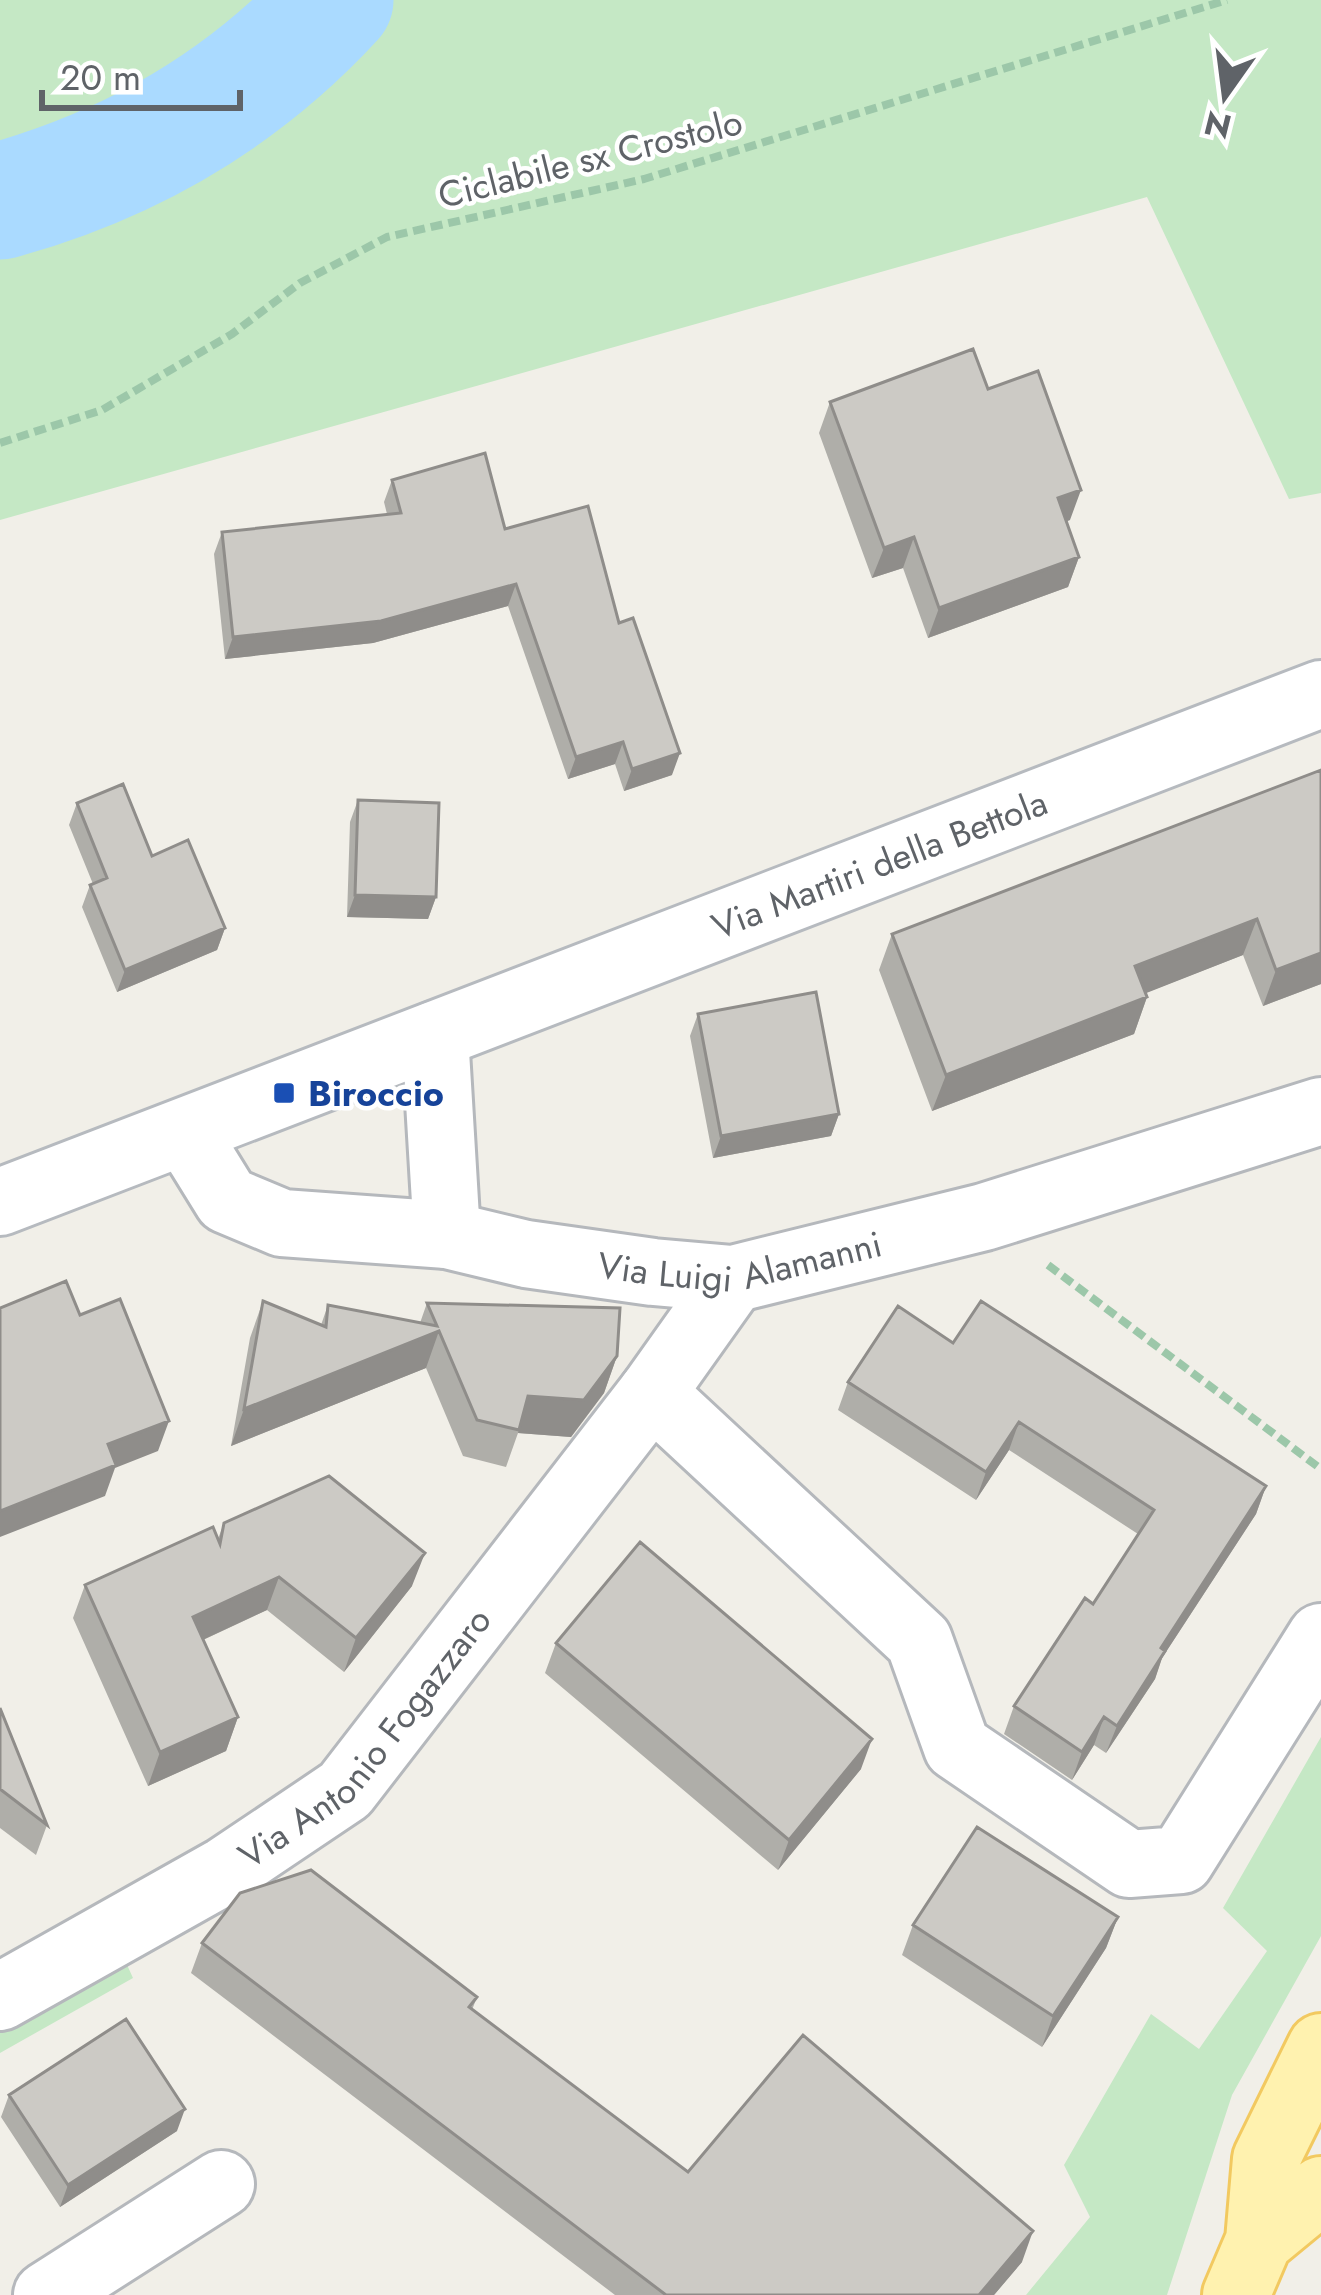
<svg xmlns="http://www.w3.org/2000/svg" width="1321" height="2295" font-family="Jost,sans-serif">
  <rect width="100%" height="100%" fill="#f1efe8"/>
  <path fill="#c5e8c5" d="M0,0H1321V493L1289,499L1147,197L0,520Z
    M1321,1737V1936L1232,2095L1167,2295H1026L1090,2217L1064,2165L1151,2014L1199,2049L1267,1951L1223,1908Z
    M113,1934L133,1978L0,2053V1997Z"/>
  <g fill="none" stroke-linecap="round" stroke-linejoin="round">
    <path stroke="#aadaff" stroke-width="117" d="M0,201C131,165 243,100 335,0"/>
    <defs>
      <g id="street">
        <path d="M435,1035L447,1235"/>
        <path id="s1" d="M185,1132L227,1200L282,1223L447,1235L526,1254L653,1272L733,1279L984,1217L1321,1111"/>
        <path d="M652,1393L919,1641L957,1747L1129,1864L1181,1860L1321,1637"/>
        <path id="s2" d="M0,1997L226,1870L345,1790L652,1393L733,1279"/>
        <path d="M47,2295L221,2184"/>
      </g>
      <g id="secondary">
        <path id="s3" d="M0,1202L1321,694"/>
      </g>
      <path id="primary" d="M1259,2241L1321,2190
        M1236,2295L1259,2241L1266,2159L1321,2047"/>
    </defs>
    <use href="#street" stroke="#b5b8bc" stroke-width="72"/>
    <use href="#secondary" stroke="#b6babf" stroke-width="72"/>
    <use href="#primary" stroke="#f2c960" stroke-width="72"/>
    <path stroke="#9cc7a9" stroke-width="8" stroke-dasharray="12 6" stroke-linecap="butt" d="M0,443L102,410L232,334L300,283L387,237L644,179L1227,0
      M1048,1265L1321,1469"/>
    <use href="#street" stroke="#fff" stroke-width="66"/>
    <use href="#secondary" stroke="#fff" stroke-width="66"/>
    <use href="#primary" stroke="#fff2af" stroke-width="66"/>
  </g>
  <path fill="#afaea9" d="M988,389L1070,520L1067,521L1079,557L1068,587L928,638L903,568L872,578L819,433L830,402Z
    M392,480L505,529L619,623L672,775L624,791L615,764L568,779L508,606L373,643L225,659L214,554L222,532L387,514L384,502Z
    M1321,770V984L1263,1006L1243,955L1145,993L1147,997L1134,1034L932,1111L879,970L892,934Z
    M358,800L436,897L428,919L347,917L350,822Z
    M77,803L152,856L225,928L217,950L117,992L82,907L90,885L93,884L69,825Z
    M698,1014L839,1114L831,1136L713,1158L690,1036Z
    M263,1301L321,1325L328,1305L420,1323L427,1303L617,1356L604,1393L571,1437L518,1433L506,1467L463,1456L426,1368L231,1446L250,1338Z
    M953,1343L1266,1486L1256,1514L1162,1658L1155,1679L1106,1753L1094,1745L1072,1780L1004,1734L1014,1706L1093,1604L1138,1534L1009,1450L976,1500L838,1410L848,1382Z
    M224,1523L412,1586L344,1672L267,1610L203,1640L238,1717L226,1751L148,1786L73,1618L85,1585L218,1539Z
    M556,1643L861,1769L778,1870L545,1673Z
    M0,1708L47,1825L36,1855L0,1828Z
    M1118,1917L1106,1948L1042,2047L902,1955L913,1925Z
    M202,1943L477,1997L472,2010L688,2172L1022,2262L994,2295H615L191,1973Z
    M9,2095L177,2131L60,2207L1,2117Z"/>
  <path fill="#8f8d8a" d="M1081,490L1070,520L1047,528L1058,498Z
    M914,537L903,568L872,578L884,548Z
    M1079,557L1068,587L928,638L939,608Z
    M516,584L508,606L373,643L225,659L233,637Z
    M623,742L615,764L568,779L576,757Z
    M680,753L672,775L624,791L632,769Z
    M355,895L436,897L428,919L347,917Z
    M1257,919L1243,955L1121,1003L1135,966Z
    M225,928L217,950L117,992L125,970Z
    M1321,953V984L1263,1006L1276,970Z
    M1147,997L1134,1034L932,1111L946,1075Z
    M839,1114L831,1136L713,1158L721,1136Z
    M439,1331L426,1368L231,1446L244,1409Z
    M617,1356L604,1393L571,1437L518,1433L528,1396Z
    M169,1421L158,1451L115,1468L105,1496L0,1537V1511L108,1444Z
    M1019,1422L1009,1450L976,1500L986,1472Z
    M1266,1486L1256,1514L1162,1658L1155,1679L1106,1753L1117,1726L1161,1648Z
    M425,1553L412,1586L344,1672L356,1638Z
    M279,1577L267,1610L181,1650L193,1617Z
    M238,1717L226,1751L148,1786L160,1752Z
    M1104,1717L1094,1745L1072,1780L1082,1752Z
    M872,1739L861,1769L778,1870L789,1840Z
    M1118,1917L1106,1948L1042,2047L1053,2016Z
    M185,2109L177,2131L60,2207L68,2185Z
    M1033,2231L1022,2262L994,2295H979Z"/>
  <path fill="#cccac5" stroke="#8f8d8a" stroke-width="3" d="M973,349L988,389L1038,371L1081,490L1058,498L1079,557L939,608L914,537L884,548L830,402Z
    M485,453L505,529L588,506L619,623L633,618L680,753L632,769L623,742L576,757L516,584L381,621L233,637L222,532L401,513L392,480Z
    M1321,770V953L1276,970L1257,919L1135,966L1147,997L946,1075L892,934Z
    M123,784L152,856L188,840L225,928L125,970L90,885L107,878L77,803Z
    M358,800L439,803L436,897L355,895Z
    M816,992L839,1114L721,1136L698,1014Z
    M66,1281L80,1315L120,1299L169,1421L108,1444L116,1465L0,1511V1308Z
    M263,1301L326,1327L328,1305L437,1326L427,1303L620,1308L617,1356L584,1400L528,1396L519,1430L477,1420L439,1331L244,1409Z
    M981,1301L1266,1486L1161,1648L1165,1651L1117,1726L1104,1717L1082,1752L1014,1706L1085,1598L1093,1604L1154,1510L1019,1422L986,1472L848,1382L898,1306L953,1343Z
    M329,1476L425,1553L356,1638L279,1577L193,1617L238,1717L160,1752L85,1585L213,1527L220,1544L224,1523Z
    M640,1542L872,1739L789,1840L556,1643Z
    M0,1708L47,1825L0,1789Z
    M977,1827L1118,1917L1053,2016L913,1925Z
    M311,1870L477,1997L469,2007L688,2172L803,2035L1033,2231L979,2295H666L202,1943L240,1893Z
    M126,2019L185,2109L68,2185L9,2095Z"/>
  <rect fill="#1a4fb4" stroke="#fff" stroke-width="4.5" x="272" y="1081" width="24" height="24" rx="6"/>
  <g text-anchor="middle" stroke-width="9" stroke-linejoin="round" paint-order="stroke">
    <g font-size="36" fill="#5f6368" stroke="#fff">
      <text transform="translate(590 158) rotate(-14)" y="13">Ciclabile sx Crostolo</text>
      <text dy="13" stroke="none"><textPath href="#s3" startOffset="942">Via Martiri della Bettola</textPath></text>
      <text dy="13" stroke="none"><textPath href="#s1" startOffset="603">Via Luigi Alamanni</textPath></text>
      <text dy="13" stroke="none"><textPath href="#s2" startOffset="453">Via Antonio Fogazzaro</textPath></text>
    </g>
    <g font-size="36" font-weight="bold" fill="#164399" stroke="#fff" text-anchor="start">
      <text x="308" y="1106">Biroccio</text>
    </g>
  </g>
  <g transform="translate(1225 96) rotate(194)" stroke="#ffffff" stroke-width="9" paint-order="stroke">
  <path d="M0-9L21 45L0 30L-21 45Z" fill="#5f6368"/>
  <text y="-18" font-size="33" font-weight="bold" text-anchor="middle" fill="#5f6368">N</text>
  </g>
  <path d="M42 90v18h198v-18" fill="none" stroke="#5f6368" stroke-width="6"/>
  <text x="60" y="90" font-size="36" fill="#5f6368" stroke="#ffffff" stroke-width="9" paint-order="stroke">20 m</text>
</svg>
